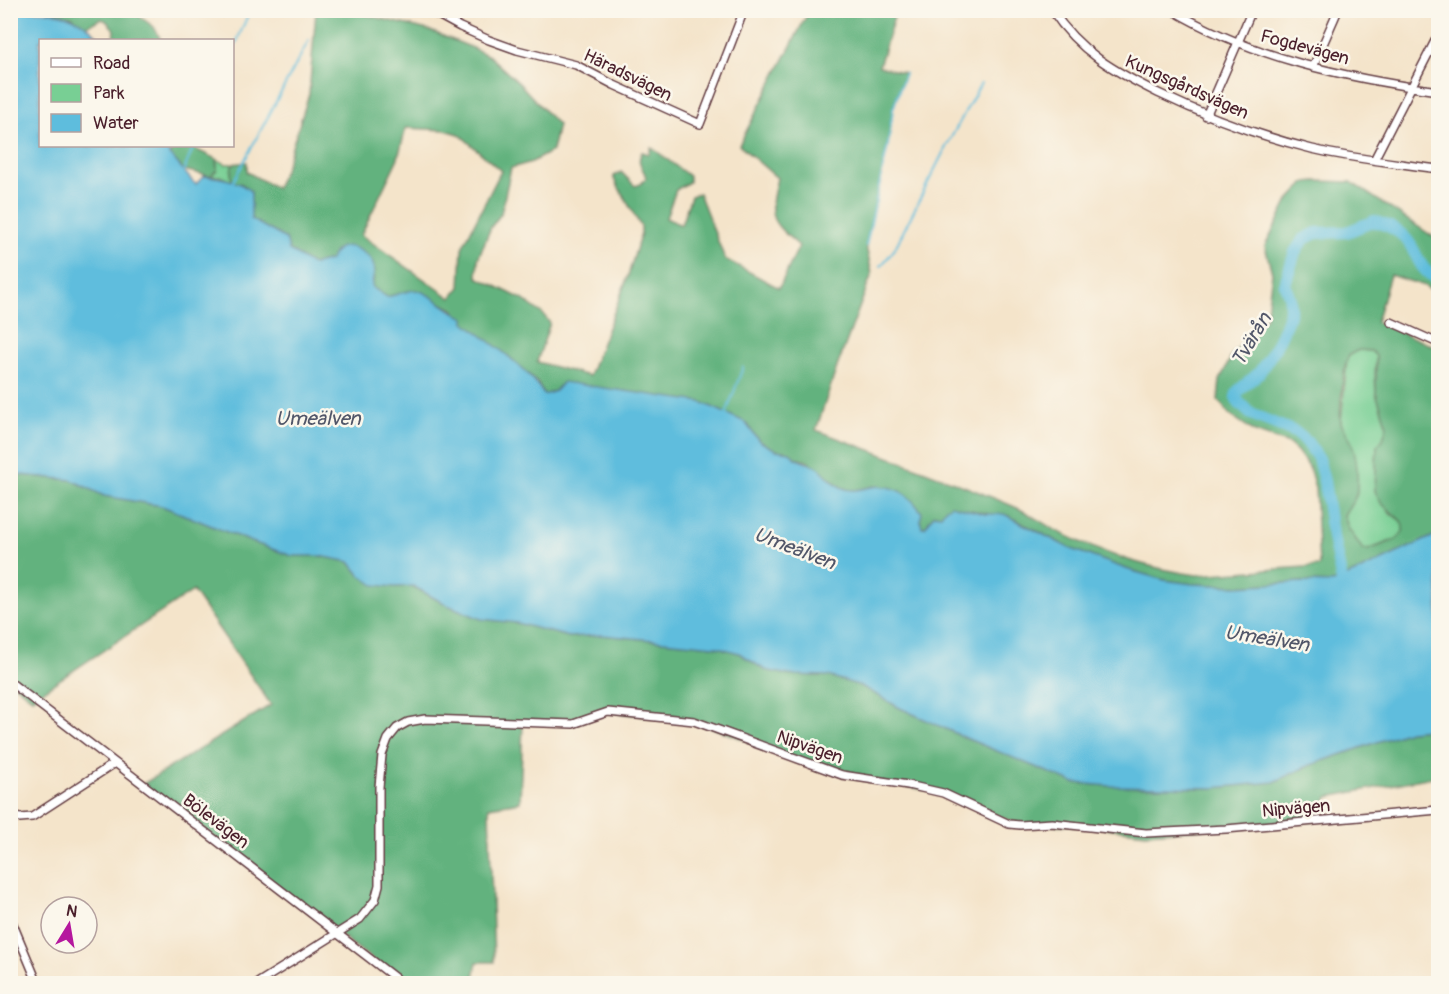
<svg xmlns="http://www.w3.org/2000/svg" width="1449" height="994" font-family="Pangolin,sans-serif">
  <rect width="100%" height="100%" fill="#fbf7ec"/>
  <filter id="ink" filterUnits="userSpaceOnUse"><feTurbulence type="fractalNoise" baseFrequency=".0167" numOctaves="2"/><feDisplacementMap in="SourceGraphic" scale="12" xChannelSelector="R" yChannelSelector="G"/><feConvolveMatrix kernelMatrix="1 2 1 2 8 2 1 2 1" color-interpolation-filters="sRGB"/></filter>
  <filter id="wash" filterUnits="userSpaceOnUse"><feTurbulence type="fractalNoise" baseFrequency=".008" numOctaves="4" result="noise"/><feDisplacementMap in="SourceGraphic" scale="24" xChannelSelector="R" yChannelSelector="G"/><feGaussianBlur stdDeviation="1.35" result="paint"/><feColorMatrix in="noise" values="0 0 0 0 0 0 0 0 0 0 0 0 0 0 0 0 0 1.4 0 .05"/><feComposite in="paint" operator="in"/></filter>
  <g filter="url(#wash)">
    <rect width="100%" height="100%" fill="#f4e4ca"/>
    <path fill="#78cf94" stroke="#617760" stroke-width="1.5" d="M216,159L226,164H232L231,176L233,182L220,176H210C217,171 218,167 216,159Z
      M1359,350L1371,351L1376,356L1375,374L1376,393L1387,426L1383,440L1377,446L1375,491L1390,513L1401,521L1403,526V532L1397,539L1368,550H1363L1348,528L1344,515C1348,506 1354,503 1357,493L1341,422L1347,359L1352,353Z"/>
    <path fill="#62b27e" stroke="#566854" stroke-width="1.5" fill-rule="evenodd" d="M47,11H132L154,27L161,40H101L114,37L115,30L105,20L100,19L85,27L73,17Z
      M316,11H350L428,30L473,48L489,56L519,83L558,125L552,151L532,162L511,168L501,214L491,227L478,259L477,277L522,299L543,314L550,323L537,362L589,376L628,276L641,233V227L614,179V176L621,172L635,186L641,184L646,178C644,167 635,164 642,152L649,154L651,147L689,176V182L676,190L666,218L681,225L691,196L699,193L725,259L779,288L799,246C768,219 768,218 777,178L739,145L809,11H896L879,66L905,73L893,109L888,145L866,246L872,274L837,367L816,430C883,455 950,479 1015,507C1032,514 1046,526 1063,534C1104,554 1151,569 1197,575L1319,566L1315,488L1309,467L1297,451L1289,444L1255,432L1229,414L1218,400L1220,380L1233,353L1266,317L1272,273L1265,246L1288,201L1306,182L1316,181L1351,182L1438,240V296L1425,286L1390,275L1376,322L1438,348V534L1333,583L1303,582L1236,586L1193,584L1164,580L1129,570L1069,548L1009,516L993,515L971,510L944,512L941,515L934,514L925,527H922L920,520L874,486L852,491L841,487L808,461L795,458L790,452L776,450L759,441L745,422L701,402L660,397L555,391L544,395L538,383L507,355L464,322L453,309L433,299L410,291L387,297L372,287L375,270L356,249C342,248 338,248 330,260L312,265L289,250L286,239L251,219V192L242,184L233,182L231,176L232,164L247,162V172L276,188L286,166L309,94ZM406,128L445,130L459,134L501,171L462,248L460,287L451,298L361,235L398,158ZM1359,350L1371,351L1376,356V393L1387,426L1383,439L1377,446L1375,491L1381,503L1401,521L1403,526V532L1397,539L1368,550H1363L1348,528L1344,515C1349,505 1356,502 1357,491C1358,477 1357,457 1352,444C1350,436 1344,430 1341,423C1339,415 1344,364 1348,357C1351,353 1355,352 1359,350Z
      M177,146H194L197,150L216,159L217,170L210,176L184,170L170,156L174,147Z
      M10,474L72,480L104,496L162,506L252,542L292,556H320L350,562L361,576L395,587L412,586L445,604L481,619L517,623L569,637L602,635L714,646L739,653L765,670L789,675L828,676L861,686L900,708L968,739L1074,783L1110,786L1213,788L1274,782L1308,766L1409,731L1438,728V776L1328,797L1319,821L1146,833L1084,825H1020L943,793L842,775L694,721L608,712L573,724L523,722L520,802L489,807L494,962H477L473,983H403L143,784L271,705L193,591L32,698L11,682Z"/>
    <path fill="#5ebddd" stroke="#546e84" stroke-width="1.5" d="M10,11C46,10 77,10 101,40H40V146H167L168,152L193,182L196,184L204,176C220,177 240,180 251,192V219L286,239L289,250L312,265L330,260C332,257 335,250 339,248C351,242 371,254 374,267C375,273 372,280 372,287L387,297C396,295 406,291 415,290C427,290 454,314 465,318V322C489,342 529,368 544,395L555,391L563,382L701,402L745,422L759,441L776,450L790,452C792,454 793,457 796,458C802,463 811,462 818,467C826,473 833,484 843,488C853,492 861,489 871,487C893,483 910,494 922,513L920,520L922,527H925L934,514L941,515L946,508L951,505L985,514H1004L1069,548L1129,570L1164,580L1193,584L1236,586L1303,582L1333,583L1438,534V728L1409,731L1308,766L1274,782L1213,788L1110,786L1074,783L968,739L900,708L861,686L828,676L789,675L765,670L739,653L714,646L602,635L569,637L517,623L481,619L445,604L413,586L395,587L374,585L361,576L350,562L320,556H292L252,542L162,506L104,496L72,480L11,474Z"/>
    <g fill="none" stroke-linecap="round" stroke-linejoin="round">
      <path stroke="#5ebddd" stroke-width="2" d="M232,53L250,10
        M184,170L194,146
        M233,182L309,40
        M866,246L888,145L893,109L905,73
        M881,266L894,250L946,147L981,83
        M726,414L743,367"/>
      <path stroke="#5ebddd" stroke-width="12" d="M1344,591L1331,527L1324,481L1318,458L1307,442L1295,432L1251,414L1239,403L1236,397L1238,391L1259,373L1274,350L1283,331L1290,312V299L1285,284L1295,252L1304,239L1316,233L1347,232L1374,221C1386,225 1398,229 1407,240C1420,257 1417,268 1438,280"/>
    </g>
  </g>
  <g filter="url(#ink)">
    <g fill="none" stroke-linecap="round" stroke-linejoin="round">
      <defs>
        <path id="street" d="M429,10L460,27L489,40L517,50L576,65L614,85L700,124L744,10
          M1052,10C1079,52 1116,72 1158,93C1208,117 1259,136 1312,149C1353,159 1397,163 1438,169
          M1172,10C1253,58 1346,78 1438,91
          M1313,67L1338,10
          M1206,116L1252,10
          M1374,160L1438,35
          M1391,322L1438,343
          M10,682L403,984
          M10,816L20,818L32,817L115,763
          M10,917L38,984
          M256,984L360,919L375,900L379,885V787L382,755L388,739L397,728L408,722L425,719L573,724L608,712L694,721L842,775L908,785L943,793L1009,824L1020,825L1052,823L1146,833L1226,829L1438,810"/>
      </defs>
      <use href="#street" stroke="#643d43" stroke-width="10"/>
      <use href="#street" stroke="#fff" stroke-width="7"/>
    </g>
  </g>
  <g text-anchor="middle" stroke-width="5" stroke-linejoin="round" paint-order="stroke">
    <g font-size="18" fill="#4a1f2b" stroke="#fbf7ec">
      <text transform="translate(1305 47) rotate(15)" y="6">Fogdevägen</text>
      <text transform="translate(628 75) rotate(26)" y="6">Häradsvägen</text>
      <text transform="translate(1187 87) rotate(24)" y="6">Kungsgårdsvägen</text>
      <text transform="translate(810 747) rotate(19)" y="6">Nipvägen</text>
      <text transform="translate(1296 808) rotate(-5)" y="6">Nipvägen</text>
      <text transform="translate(216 821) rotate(37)" y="6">Bölevägen</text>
    </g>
    <g font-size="20" font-style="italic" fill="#515669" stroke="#fbf7ec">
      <text transform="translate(1251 339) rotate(-59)" y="7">Tvärån</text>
      <text x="318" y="425">Umeälven</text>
      <text transform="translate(795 548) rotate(21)" y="7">Umeälven</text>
      <text transform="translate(1267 638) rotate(9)" y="7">Umeälven</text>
    </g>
  </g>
  <rect width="1449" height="994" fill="none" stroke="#fbf7ec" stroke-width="36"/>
  <rect x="39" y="39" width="195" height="108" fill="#fbf7ec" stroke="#b4a19f" stroke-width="1.5"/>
  <rect x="51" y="58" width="30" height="9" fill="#ffffff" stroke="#b4a19f" stroke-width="1.5"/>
  <text x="93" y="69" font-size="18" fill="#4a1f2b">Road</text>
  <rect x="51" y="84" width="30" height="18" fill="#78cf94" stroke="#b4a19f" stroke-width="1.5"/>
  <text x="93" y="99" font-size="18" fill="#4a1f2b">Park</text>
  <rect x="51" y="114" width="30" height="18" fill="#5ebddd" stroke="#b4a19f" stroke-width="1.5"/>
  <text x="93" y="129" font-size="18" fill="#4a1f2b">Water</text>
  <g transform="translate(69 925) rotate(11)"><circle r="28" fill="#fbf7ec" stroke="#b4a19f" stroke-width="1.5"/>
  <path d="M0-4.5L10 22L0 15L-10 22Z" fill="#b5179e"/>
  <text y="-9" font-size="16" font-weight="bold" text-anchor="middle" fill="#4a1f2b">N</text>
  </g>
</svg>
